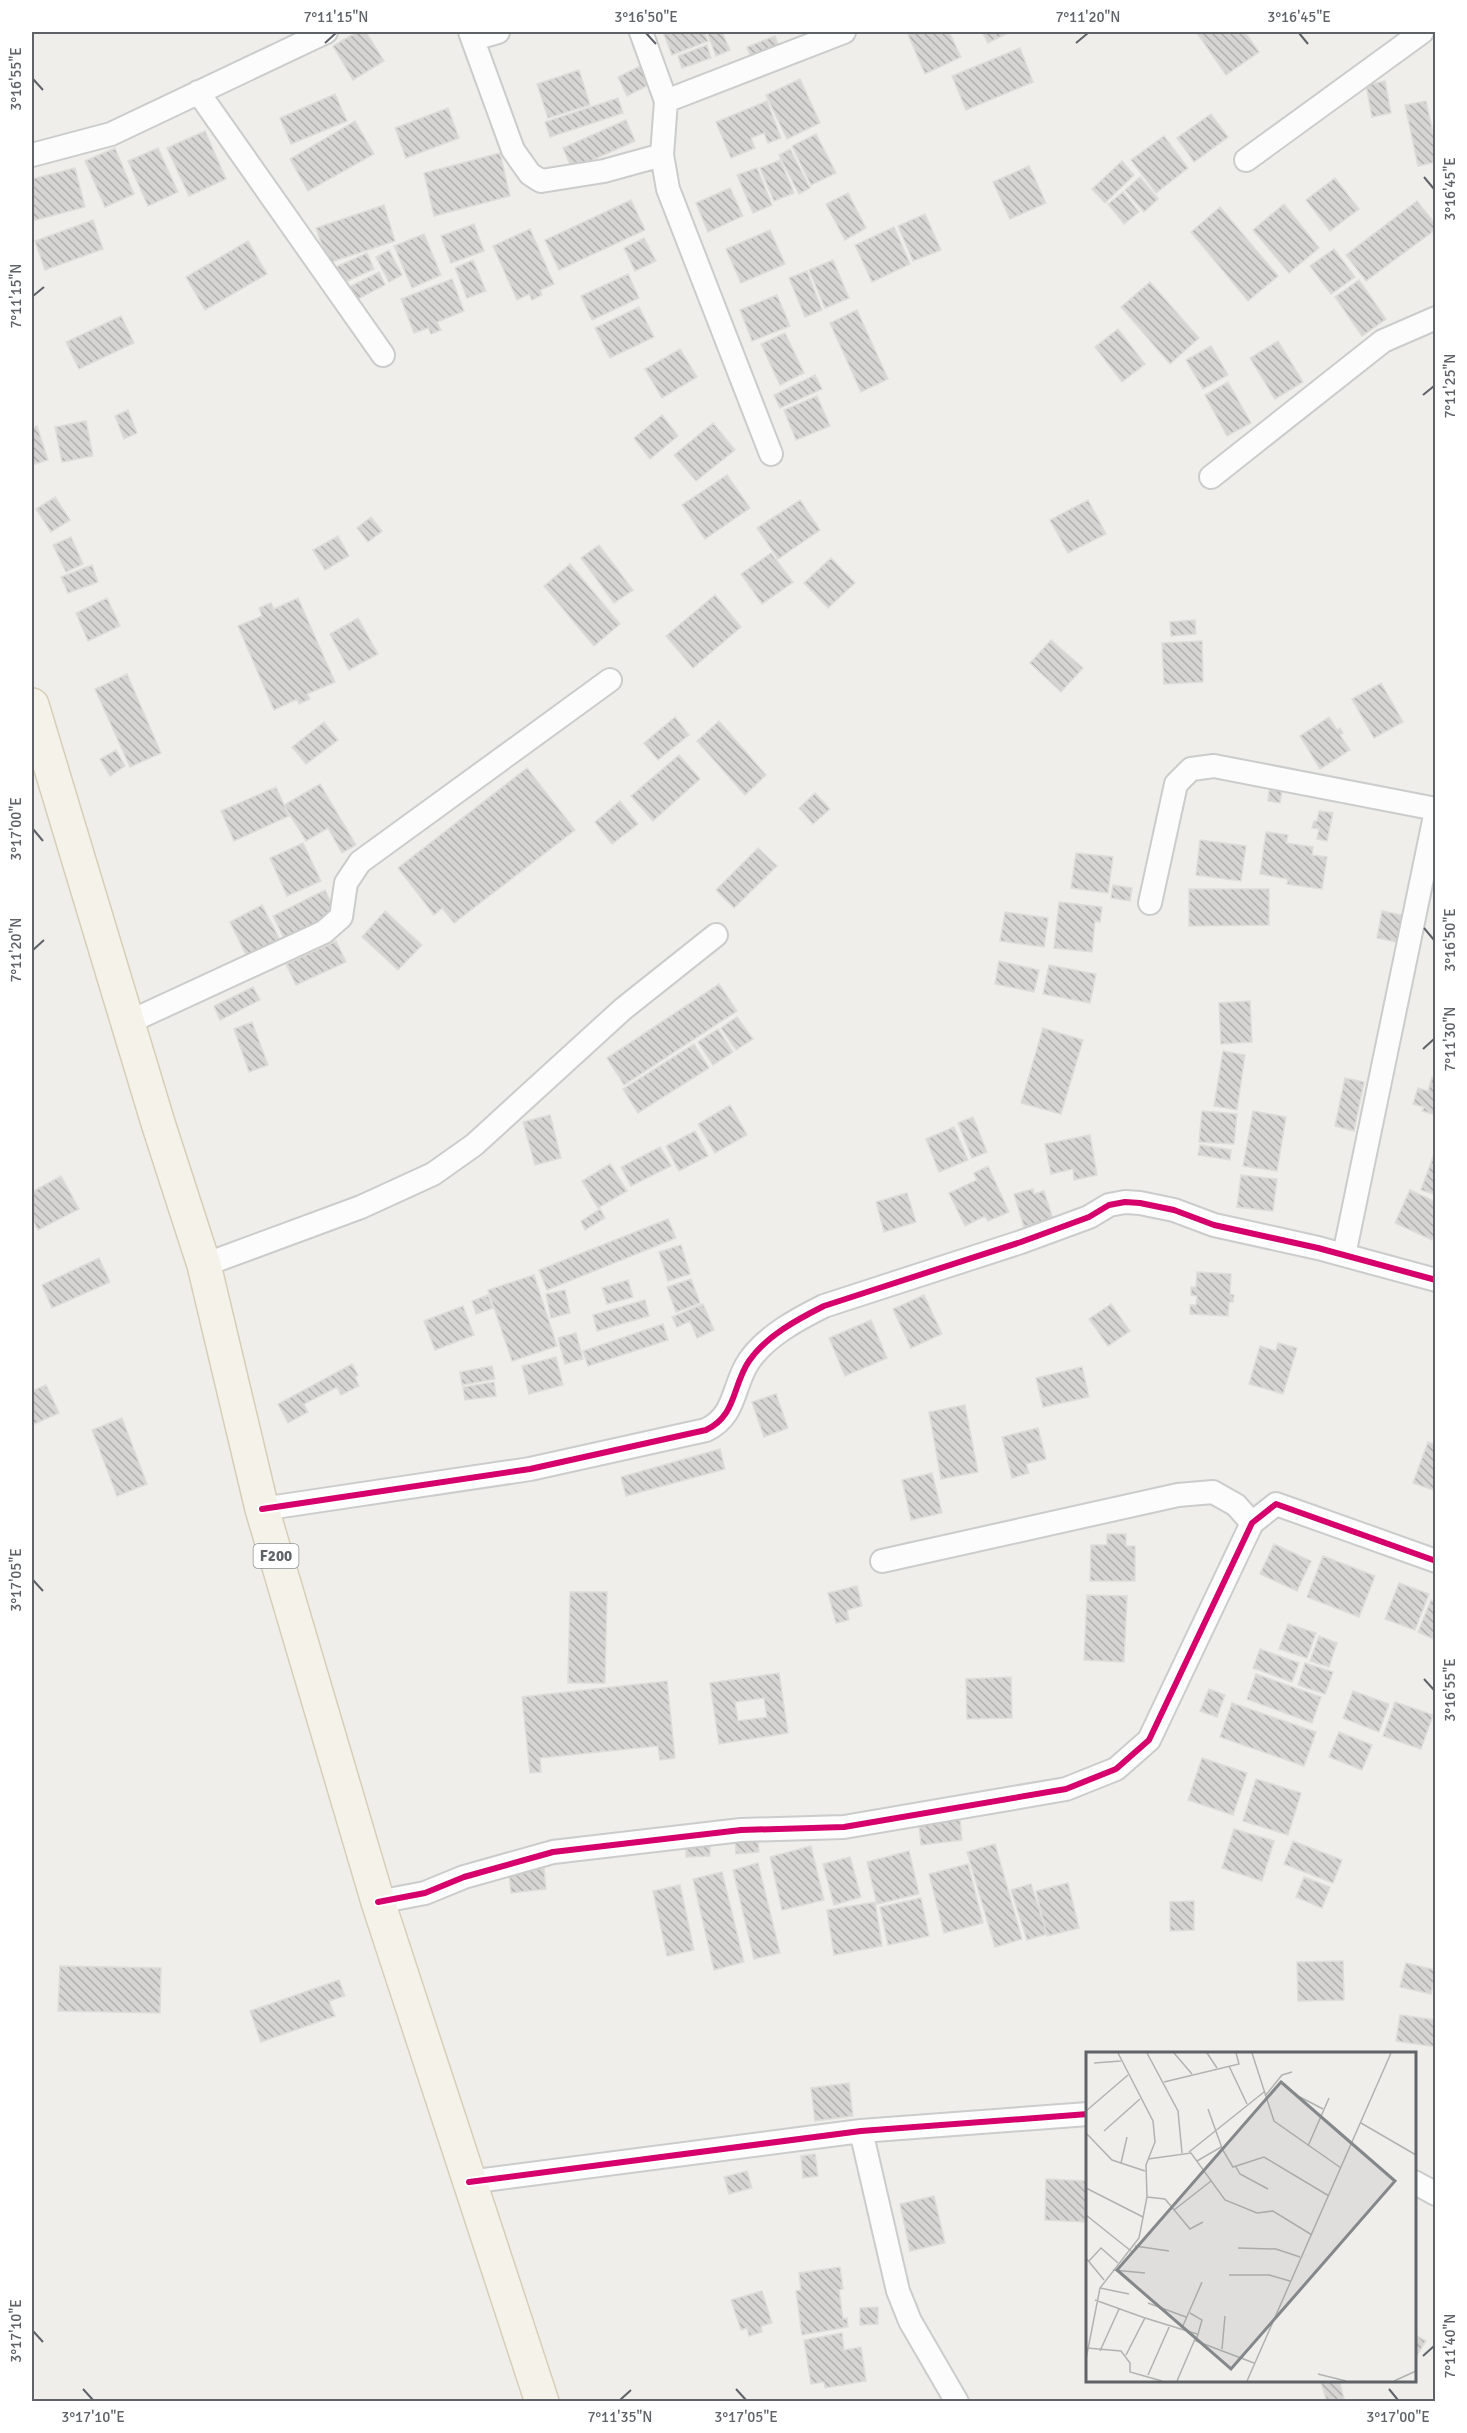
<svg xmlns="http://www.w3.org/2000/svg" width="1467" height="2433" font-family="Signika,sans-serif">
  <defs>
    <pattern id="building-back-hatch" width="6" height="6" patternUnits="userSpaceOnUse" patternTransform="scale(1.5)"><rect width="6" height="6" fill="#d6d5d3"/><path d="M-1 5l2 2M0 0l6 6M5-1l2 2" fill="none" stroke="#b1b0af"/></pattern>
  </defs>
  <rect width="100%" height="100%" fill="#efeeea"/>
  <path fill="url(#building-back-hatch)" stroke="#deddd9" stroke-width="1.5" fill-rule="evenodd" d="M357,32H366L384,61L353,80L333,46Z
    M663,32H704L708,41L672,55Z
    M707,32H722L730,50L716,56Z
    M907,32H949L961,57L925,74Z
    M982,32H1007L1008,33L988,43Z
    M1199,32H1245L1259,52L1226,75L1197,33Z
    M775,36L780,50L752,61L747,47Z
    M707,45L711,58L682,68L678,56Z
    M1020,48L1033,82L966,110L952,76Z
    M642,65L651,84L627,96L618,77Z
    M579,70L590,105L548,118L537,84Z
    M800,79L820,123L787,139L766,95Z
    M1385,81L1391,113L1372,117L1366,85Z
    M335,94L347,121L291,144L280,118Z
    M618,98L623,113L550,137L545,122Z
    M767,101L781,138L768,143L764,133L751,138L755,148L731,158L716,122Z
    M1426,101L1436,146V162L1418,166L1405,105Z
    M448,108L459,138L406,158L395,128Z
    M1211,114L1228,137L1194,162L1177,138Z
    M626,120L635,141L572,169L563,148Z
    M355,121L374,154L308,191L290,159Z
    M205,131L226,179L189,196L167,148Z
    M816,134L836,173L811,185L792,146Z
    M1164,136L1188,168L1156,193L1131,160Z
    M115,148L134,194L105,207L85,161Z
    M158,148L178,192L148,206L128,161Z
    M790,149L810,188L799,194L779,155Z
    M500,153L510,196L434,216L424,173Z
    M780,160L794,193L774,201L760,168Z
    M1122,161L1134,175L1105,203L1092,189Z
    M1029,166L1046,203L1010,219L993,182Z
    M75,168L85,207L32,221V179Z
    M757,168L772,205L753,213L737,175Z
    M1140,177L1158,199L1144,212L1125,190Z
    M1335,178L1359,209L1330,231L1306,200Z
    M730,188L743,216L708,232L696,203Z
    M1123,192L1139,212L1124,224L1108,204Z
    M848,193L866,228L845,240L826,204Z
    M631,200L645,230L559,270L545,240Z
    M1417,201L1436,225V229L1366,281L1346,255Z
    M1284,204L1319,248L1289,273L1253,230Z
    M384,205L395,241L328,263L316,228Z
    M1220,207L1278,276L1248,301L1191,232Z
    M925,214L941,250L913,261L898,226Z
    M93,220L103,249L45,270L35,241Z
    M474,224L484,251L451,263L441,236Z
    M894,227L910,264L872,282L855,245Z
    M530,229L554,284L540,290L542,295L532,300L529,294L517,300L493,246Z
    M770,230L785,264L741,283L726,249Z
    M424,234L441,275L412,288L394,246Z
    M644,238L656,261L635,271L624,248Z
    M248,241L267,274L205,310L186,277Z
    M1334,249L1355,277L1331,294L1310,266Z
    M389,250L402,275L389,282L376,257Z
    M367,253L374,269L343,283L336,267Z
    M473,260L486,291L467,298L455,268Z
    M833,260L849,298L825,308L809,270Z
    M807,271L822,310L805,317L789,278Z
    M379,272L385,285L354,301L347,288Z
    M628,274L639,298L592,320L581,296Z
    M452,279L464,311L437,322L441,330L431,334L428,328L414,333L401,299Z
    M1359,280L1386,319L1362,336L1335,297Z
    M1150,282L1199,338L1170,364L1121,307Z
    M777,295L790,326L752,341L740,310Z
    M639,307L654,337L610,358L595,328Z
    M857,310L888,379L861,392L830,323Z
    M121,316L134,343L79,369L66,342Z
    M1118,329L1145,364L1122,382L1095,347Z
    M785,333L804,373L780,385L761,344Z
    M1278,341L1303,382L1275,399L1250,358Z
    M1211,346L1228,375L1203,389L1186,360Z
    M680,349L697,377L662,398L645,369Z
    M815,375L822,389L780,408L774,395Z
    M1228,382L1251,423L1227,436L1205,395Z
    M817,396L830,426L796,440L784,410Z
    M128,410L137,433L124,439L115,416Z
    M662,415L678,436L650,459L634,438Z
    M86,421L93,456L62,462L55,427Z
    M713,423L735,450L696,481L674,455Z
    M37,426L48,460L32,465V428Z
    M727,475L750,508L705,539L682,505Z
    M55,497L70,520L51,532L36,509Z
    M800,500L820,530L778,559L757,528Z
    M1088,500L1106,534L1068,553L1050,520Z
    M371,517L382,531L368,542L357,528Z
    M338,536L349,556L325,570L313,550Z
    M71,537L83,564L66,572L53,545Z
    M599,545L633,590L614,603L581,558Z
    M771,553L793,582L762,604L741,574Z
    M831,558L855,583L828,608L804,583Z
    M570,564L620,624L594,646L544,586Z
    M92,565L98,582L68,593L61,577Z
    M715,595L741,627L693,668L666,636Z
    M107,598L120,626L88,641L76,613Z
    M298,598L335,682L307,694L310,699L299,704L297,699L274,710L238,626L262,616L259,608L271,603L274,609Z
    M358,618L378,654L349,670L330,634Z
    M1195,620L1196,634L1171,636L1170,622Z
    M1051,640L1083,668L1061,692L1030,663Z
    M1202,641L1203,682L1164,684L1162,643Z
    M127,674L161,753L130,767L95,689Z
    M1381,683L1403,722L1374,738L1352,699Z
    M675,717L689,735L658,760L644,743Z
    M1329,717L1337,730L1340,728L1343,733L1340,735L1350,750L1320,769L1300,736Z
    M719,721L766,775L745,795L697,741Z
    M324,722L338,740L306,764L292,747Z
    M116,750L125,766L110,776L100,759Z
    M679,755L700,779L653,821L631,796Z
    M527,768L575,830L454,923L442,908L434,915L398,868Z
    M1270,783L1283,784L1280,803L1268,801Z
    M320,784L356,845L342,853L328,828L306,841L284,805Z
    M276,787L289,816L234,841L221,811Z
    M815,793L830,809L813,824L799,808Z
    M620,801L638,824L612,844L595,822Z
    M1319,811L1333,813L1327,841L1317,839L1319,829L1312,828L1314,821H1317Z
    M1266,832L1288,835L1286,843L1313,847L1312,855L1327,857L1322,889L1287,884L1288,879L1260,874Z
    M1200,840L1246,846L1241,881L1196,875Z
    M303,843L321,881L287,896L270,858Z
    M758,848L777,866L734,908L716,890Z
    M1076,853L1113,857L1108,893L1071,888Z
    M1113,885L1132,888L1130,901L1111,898Z
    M1189,889H1269V925L1189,926Z
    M325,890L337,915L285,940L273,916Z
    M1059,902L1102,907L1100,922L1095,921L1092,952L1054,948Z
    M262,905L280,940L247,957L230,922Z
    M385,911L422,945L398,970L362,937Z
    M1382,911L1402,915L1397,942L1377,938Z
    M1005,912L1048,918L1044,947L1000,941Z
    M336,941L346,962L296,985L286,964Z
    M999,961L1039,970L1034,992L995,984Z
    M1049,965L1096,974L1090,1003L1043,994Z
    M719,984L737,1011L624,1085L607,1058Z
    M253,987L260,1000L220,1020L214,1006Z
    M1250,1001L1252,1042L1221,1044L1219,1003Z
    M737,1017L753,1039L736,1050L721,1028Z
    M252,1022L268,1065L249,1072L234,1029Z
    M1043,1028L1083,1040L1061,1114L1021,1103Z
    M718,1029L733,1052L713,1065L698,1042Z
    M694,1044L709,1068L638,1113L623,1089Z
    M1223,1051L1245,1055L1237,1110L1214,1106Z
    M1432,1077L1436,1078V1115L1422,1111L1424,1107L1413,1104L1418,1088L1428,1091Z
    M1345,1078L1364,1082L1354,1131L1335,1126Z
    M730,1105L747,1135L715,1153L698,1124Z
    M1202,1111L1237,1114L1234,1144L1199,1142Z
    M1253,1111L1286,1117L1277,1171L1243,1166Z
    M550,1115L561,1158L535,1165L523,1122Z
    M973,1117L987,1152L972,1158L958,1123Z
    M954,1127L968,1160L939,1172L926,1139Z
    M695,1131L708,1156L679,1171L666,1146Z
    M1090,1135L1097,1175L1074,1180L1073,1169L1051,1174L1045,1144Z
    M1200,1145L1231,1150L1230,1160L1198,1155Z
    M660,1147L671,1166L631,1186L621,1167Z
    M1434,1154H1436V1195L1421,1190Z
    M610,1164L627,1191L598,1208L582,1181Z
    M988,1166L1009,1212L988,1221L985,1216L965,1226L949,1193L977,1180L974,1173Z
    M1241,1175L1277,1179L1273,1211L1237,1207Z
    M61,1176L79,1209L38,1230L32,1218V1192Z
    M1033,1189L1034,1194L1044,1191L1053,1219L1024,1227L1014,1194Z
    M1410,1190L1436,1202V1233L1432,1240L1395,1223Z
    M907,1193L916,1222L884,1232L876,1202Z
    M600,1209L605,1218L585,1230L581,1221Z
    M668,1219L676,1238L547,1290L539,1270Z
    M681,1245L690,1274L668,1281L659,1252Z
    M99,1258L110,1282L52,1308L42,1285Z
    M1197,1272L1231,1274L1230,1294L1234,1295L1233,1302H1229L1228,1316L1190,1314V1305H1196L1197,1296L1191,1295V1287H1196Z
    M534,1275L557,1346L512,1361L488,1290Z
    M691,1279L700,1303L676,1312L667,1287Z
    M628,1280L633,1297L607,1304L602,1288Z
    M565,1290L570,1313L551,1318L546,1294Z
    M488,1295L493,1308L476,1314L472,1301Z
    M924,1295L942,1334L911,1348L893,1309Z
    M645,1300L649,1316L597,1331L593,1315Z
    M703,1304L714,1330L697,1338L690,1321L677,1327L672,1317Z
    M1111,1304L1130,1331L1108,1346L1089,1319Z
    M463,1306L474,1335L435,1350L424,1321Z
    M871,1320L887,1358L845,1376L829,1338Z
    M663,1324L668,1340L588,1366L583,1351Z
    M576,1333L583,1359L565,1364L558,1338Z
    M1278,1343L1297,1348L1283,1394L1249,1384L1260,1346L1276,1351Z
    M556,1357L563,1385L529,1394L522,1366Z
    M352,1364L358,1375L355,1377L359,1386L341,1395L337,1387L304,1404L308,1412L288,1423L278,1404Z
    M492,1366L495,1379L462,1385L460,1372Z
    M1082,1367L1089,1397L1043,1407L1036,1378Z
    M494,1382L496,1396L465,1400L463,1387Z
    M46,1385L59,1413L32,1425V1391Z
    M776,1394L788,1428L764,1437L752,1402Z
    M965,1405L978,1472L941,1479L929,1412Z
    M122,1418L147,1484L117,1496L92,1430Z
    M1038,1428L1046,1459L1026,1464L1029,1473L1012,1478L1002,1437Z
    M1428,1442L1436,1445V1491L1413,1483Z
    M720,1449L725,1469L626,1496L621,1477Z
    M932,1473L942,1513L911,1520L902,1480Z
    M1107,1534H1126V1546H1135V1581H1090L1091,1545H1107Z
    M1274,1544L1311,1561L1297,1591L1260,1574Z
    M1323,1556L1375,1576L1359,1617L1307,1597Z
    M1399,1583L1429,1594L1415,1630L1385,1619Z
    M857,1586L862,1606L847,1610L849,1620L836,1623L828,1593Z
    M570,1592H607L605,1683H568Z
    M1087,1595L1127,1596L1124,1662L1084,1660Z
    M1431,1600L1436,1602V1640L1418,1632Z
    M1288,1624L1316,1633L1307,1658L1279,1649Z
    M1319,1636L1337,1643L1329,1667L1310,1661Z
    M1260,1649L1299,1663L1292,1682L1253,1668Z
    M1305,1663L1333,1672L1325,1694L1298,1685Z
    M779,1673L788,1733L719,1744L710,1683ZM764,1698L767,1717L738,1721L735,1702Z
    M1256,1674L1321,1697L1312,1723L1247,1699Z
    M1011,1677L1012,1718L967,1719L966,1679Z
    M667,1681L675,1758L660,1760L658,1746L540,1758L541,1772L530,1773L522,1697Z
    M1209,1689L1225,1695L1217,1717L1200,1711Z
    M1353,1691L1389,1704L1379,1732L1343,1718Z
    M1395,1702L1433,1715L1421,1749L1383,1736Z
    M1232,1703L1316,1732L1304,1766L1220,1737Z
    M1339,1732L1372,1745L1362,1770L1329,1757Z
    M1202,1758L1247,1773L1233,1815L1188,1800Z
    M1256,1779L1301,1793L1288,1835L1243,1821Z
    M960,1819L962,1840L921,1845L919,1824Z
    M1234,1829L1274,1841L1262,1881L1222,1868Z
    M758,1837L759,1852L736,1854L735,1839Z
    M686,1840H710V1856L686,1857Z
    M1293,1841L1342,1860L1333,1883L1284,1864Z
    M995,1844L1022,1939L995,1947L967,1852Z
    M811,1846L824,1900L782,1910L770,1857Z
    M909,1851L919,1894L877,1904L867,1862Z
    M850,1857L861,1897L834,1905L823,1864Z
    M758,1863L780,1953L754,1959L733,1870Z
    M968,1864L983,1923L944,1933L929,1874Z
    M544,1868L546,1889L511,1893L509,1872Z
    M722,1872L744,1962L714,1970L693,1879Z
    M1304,1877L1330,1887L1322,1908L1296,1897Z
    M1068,1883L1079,1928L1047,1936L1036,1891Z
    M1031,1884L1047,1934L1027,1940L1011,1890Z
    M680,1885L694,1950L667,1956L653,1891Z
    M921,1898L929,1936L888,1945L880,1907Z
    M1194,1901V1930L1170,1931V1902Z
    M875,1902L882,1946L834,1955L827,1910Z
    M1343,1961L1344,2000L1298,2001L1297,1962Z
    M1406,1963L1436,1970L1431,1994L1400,1987Z
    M60,1966L161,1968L160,2013L58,2011Z
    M339,1980L345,1996L329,2001L335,2016L261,2042L250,2011Z
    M1400,2015L1436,2020V2047L1396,2041Z
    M849,2083L853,2116L815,2121L811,2088Z
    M815,2154L818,2176L803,2178L801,2156Z
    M747,2171L752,2188L729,2194L724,2177Z
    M1046,2179L1086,2181L1085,2222L1045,2220Z
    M934,2196L945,2243L910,2251L900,2204Z
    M840,2267L843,2289L839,2290L843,2319L847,2318L848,2327L802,2335L796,2291L801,2290L799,2273Z
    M762,2291L772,2323L761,2326L762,2332L749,2336L747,2328L741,2330L731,2300Z
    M878,2307V2324L860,2325V2308Z
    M842,2333L844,2350L861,2347L866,2381L825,2388L824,2382L811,2384L804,2340Z
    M1414,2334L1426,2341L1414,2360Z
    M1320,2380H1339L1345,2402H1327Z"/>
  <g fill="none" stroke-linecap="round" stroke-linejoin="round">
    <defs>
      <path id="street" d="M470,32L513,150L530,174L541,181L604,171L662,155
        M641,32L666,101L662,155L668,189L771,454
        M474,39L498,32
        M198,92L383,355
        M666,101L844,32
        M32,155L111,134L326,32
        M1246,160L1422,32
        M1211,477L1383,341L1436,318
        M1150,903L1176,784L1191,769L1214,766L1436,809
        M127,1023L324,932L341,917L346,883L360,862L610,680
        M1344,1255L1436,811
        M204,1265L361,1207L433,1174L474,1145L623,1009L716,935
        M262,1509L530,1469L706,1430C737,1415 732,1386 749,1361C766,1336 798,1319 824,1306L1021,1242L1089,1217L1109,1205L1125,1202L1140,1203L1174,1210L1214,1225L1318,1248L1436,1280
        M882,1561L1178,1495L1213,1492L1236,1505L1252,1523
        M378,1902L425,1893L464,1877L553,1852L741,1830L844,1827L1066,1789L1116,1769L1149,1740L1252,1523L1276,1504L1436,1561
        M861,2131L898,2291L910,2321L957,2402
        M469,2182L861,2131L1088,2114
        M1414,2182L1436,2194"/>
      <path id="primary" d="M32,705L158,1123L204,1265L262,1509L378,1902L542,2402"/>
    </defs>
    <use href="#street" stroke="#cbcccc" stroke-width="26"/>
    <use href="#primary" stroke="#d7ceb8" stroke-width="36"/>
    <use href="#street" stroke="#fdfcfc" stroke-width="22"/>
    <use href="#primary" stroke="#f4f2e9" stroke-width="33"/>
    <defs>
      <path id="cycleway" d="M262,1509L530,1469L706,1430C737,1415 732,1386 749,1361C766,1336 798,1319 824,1306L1021,1242L1089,1217L1109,1205L1125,1202L1140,1203L1174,1210L1214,1225L1318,1248L1436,1280
        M378,1902L425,1893L464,1877L553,1852L741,1830L844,1827L1066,1789L1116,1769L1149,1740L1252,1523L1276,1504L1436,1561
        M469,2182L861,2131L1088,2114"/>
    </defs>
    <use href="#cycleway" stroke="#fff" stroke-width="10"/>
    <use href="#cycleway" stroke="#d6006c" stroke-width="6"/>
  </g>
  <path fill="none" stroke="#5f6368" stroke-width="2" d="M646,33L656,44M1299,33L1308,44M325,43L336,33M1076,43L1088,33M33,79L43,90M1424,177L1434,189M33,296L44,287M1423,395L1434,386M33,829L43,841M1424,928L1434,940M33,950L44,940M1423,1049L1434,1039M33,1580L43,1591M1424,1679L1434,1690M33,2331L43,2342M1423,2356L1434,2346M83,2389L93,2400M736,2389L746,2400M1389,2389L1398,2400M620,2400L631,2390"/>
  <g text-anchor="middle" stroke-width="4.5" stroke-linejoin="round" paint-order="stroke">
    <rect fill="#fff" stroke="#8f9295" stroke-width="1.5" x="253.5" y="1544" width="45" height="24" rx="4.5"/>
    <g font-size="15" font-weight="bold" fill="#5f6368">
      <text x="276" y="1561">F200</text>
    </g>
  </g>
  <g transform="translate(1086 2052)">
    <rect width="330" height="330" fill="#efeeea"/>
    <path fill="none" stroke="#b1b2b2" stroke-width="1.5" d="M61,1L92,59L96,101M88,1L106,22M121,1L131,16M166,1L188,69L255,116M8,11L35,9M143,14L161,52M78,30L153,12L150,1M179,44L196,23L206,20M214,45L237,57M122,57L136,96M0,59L42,23M275,71L330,103M18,79L54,47M0,81L26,108L59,119M222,94L243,46M103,100L178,40M62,107L105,101L139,148L171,161L187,159L226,183M111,109L135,95L147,115L178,105L243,144M35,111L41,85M150,115L154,122L182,137M0,136L57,165M61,145L79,147L104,177L117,170M88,158L125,129M0,163L45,199M49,194L83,199M152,196L190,197L214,205M0,206L18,228M3,209L15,196L32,211M27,218L59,221M143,223H183L204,229M14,236L43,242M9,248L59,266M62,251L100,265M104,261L116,268L110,289L168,311M96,276L116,230M1,296L35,299L44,311V320L76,329M136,297L139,264M14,299L33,257M40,303L59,266L111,282M0,307L14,236L53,186L61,145L60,113L69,90L67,69L32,1M232,322L260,329M62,323L84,273M91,329L109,287M161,329L305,1M308,329L330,319"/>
    <path fill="#84888a" fill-opacity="0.15" stroke="#84888a" stroke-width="3" d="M195,30L309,129L145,317L31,218Z"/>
    <rect width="330" height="330" fill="none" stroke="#5f6368" stroke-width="3"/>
  </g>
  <rect width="1467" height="2433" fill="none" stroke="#ffffff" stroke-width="66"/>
  <rect x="33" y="33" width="1401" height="2367" fill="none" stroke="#5f6368" stroke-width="2"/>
  <g font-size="15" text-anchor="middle" fill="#5f6368">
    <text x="336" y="22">7°11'15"N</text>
    <text x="646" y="22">3°16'50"E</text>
    <text x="1088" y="22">7°11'20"N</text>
    <text x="1299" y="22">3°16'45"E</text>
    <text transform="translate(16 79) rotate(-90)" y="5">3°16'55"E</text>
    <text transform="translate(1450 189) rotate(-90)" y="5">3°16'45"E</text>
    <text transform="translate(16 296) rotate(-90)" y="5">7°11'15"N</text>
    <text transform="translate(1450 386) rotate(-90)" y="5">7°11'25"N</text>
    <text transform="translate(16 829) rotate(-90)" y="5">3°17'00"E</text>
    <text transform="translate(1450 940) rotate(-90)" y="5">3°16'50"E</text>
    <text transform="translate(16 950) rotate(-90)" y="5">7°11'20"N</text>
    <text transform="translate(1450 1039) rotate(-90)" y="5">7°11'30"N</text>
    <text transform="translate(16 1580) rotate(-90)" y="5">3°17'05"E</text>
    <text transform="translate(1450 1690) rotate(-90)" y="5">3°16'55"E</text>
    <text transform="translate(16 2331) rotate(-90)" y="5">3°17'10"E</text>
    <text transform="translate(1450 2346) rotate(-90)" y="5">7°11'40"N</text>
    <text x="93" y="2422">3°17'10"E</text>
    <text x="620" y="2422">7°11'35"N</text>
    <text x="746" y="2422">3°17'05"E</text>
    <text x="1398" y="2422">3°17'00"E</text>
  </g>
</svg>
